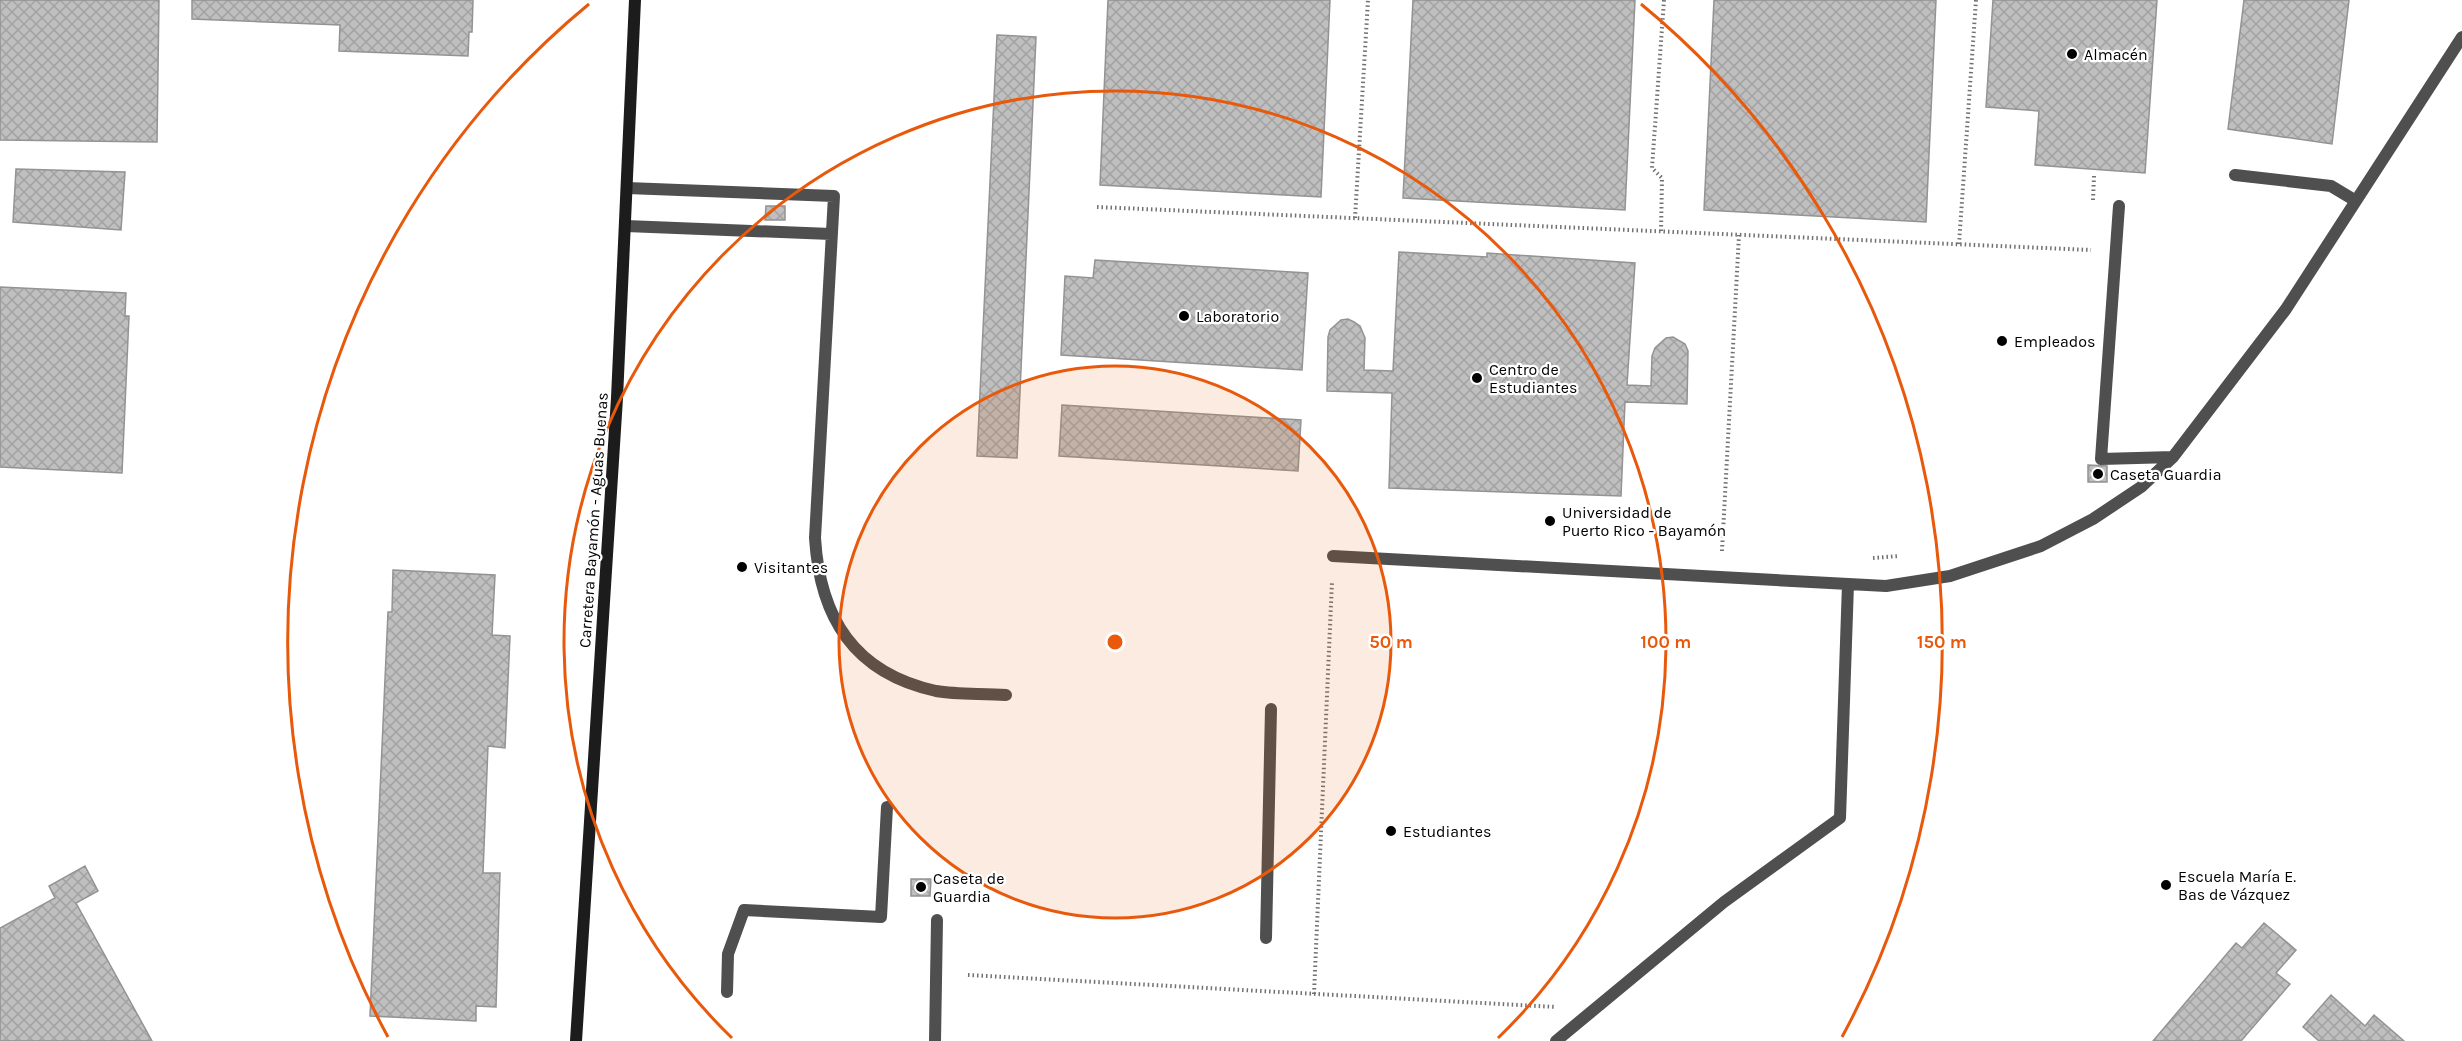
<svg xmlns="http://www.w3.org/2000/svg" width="2462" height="1041" font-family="Karla,sans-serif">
  <defs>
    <pattern id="building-cross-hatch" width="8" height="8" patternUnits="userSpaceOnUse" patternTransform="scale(1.5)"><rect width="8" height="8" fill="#bfbfbf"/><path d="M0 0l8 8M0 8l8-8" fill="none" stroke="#a2a2a2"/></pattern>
  </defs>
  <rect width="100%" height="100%" fill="#fff"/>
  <path fill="url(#building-cross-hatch)" stroke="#939393" stroke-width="1.5" d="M0,0H159L157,142L0,140Z
    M192,0H473L472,32H469L468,56L339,51L340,25L192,19Z
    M1108,0H1330L1321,197L1100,185Z
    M1413,0H1635L1625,210L1403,198Z
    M1714,0H1936L1926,222L1704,210Z
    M1993,0H2157L2145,173L2035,165L2039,111L1986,107Z
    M2244,0H2349L2332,144L2228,129Z
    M997,35L1036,37L1017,458L977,456Z
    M16,169L125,172L121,230L13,222Z
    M766,206H785V220H765Z
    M1399,252L1487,257V253L1635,263L1627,385L1651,386L1652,356L1655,348L1666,338L1673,337L1685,344L1688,351L1687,404L1625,402L1621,496L1389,488L1392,393L1327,391L1328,337L1330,330L1341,320L1348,319L1354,322L1360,326L1365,338L1364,370L1393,371Z
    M1095,260L1308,273L1302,370L1061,355L1065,276L1093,278Z
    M0,287L126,293L125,316H129L122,473L0,467Z
    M1062,405L1301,420L1298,471L1059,456Z
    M2088,465L2107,466V482H2088Z
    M393,570L495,575L492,635L510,636L505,748L488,746L483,873H500L496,1007L476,1006V1021L370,1016L388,612H392Z
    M85,866L98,891L76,903L152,1041H0V928L55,898L49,886Z
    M911,879H931L930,896H911Z
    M2264,923L2296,950L2276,973L2290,984L2241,1041H2153L2236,943L2242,948Z
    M2331,995L2365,1026L2374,1015L2404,1041H2319L2303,1027Z"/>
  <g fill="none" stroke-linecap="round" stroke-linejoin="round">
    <path stroke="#717171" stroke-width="4" stroke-dasharray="1.5 3" stroke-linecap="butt" d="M2093,200L2094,176
      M1097,207L2091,250
      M1355,218L1368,0
      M1661,231L1662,178L1652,168L1664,0
      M1959,244L1976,0
      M1722,551L1739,235
      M1873,558L1899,556
      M968,975L1556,1007
      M1314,994L1332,581"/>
    <path stroke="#4f4f4f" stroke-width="12" d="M2235,175L2331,186L2356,201
      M627,188L834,196L815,538C820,618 854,673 936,691C958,695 983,693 1006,695
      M2119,206L2101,459L2173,457
      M626,226L831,234
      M1333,556L1886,586L1950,576L2041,546L2093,519L2141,487L2173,457L2286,309L2462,37
      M1266,938L1271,709
      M727,992L728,954L744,910L881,917L887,807
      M935,1041L937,920
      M1556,1041L1724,902L1840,818L1848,584"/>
    <path stroke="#1c1c1c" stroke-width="12" d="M576,1041L617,398L635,0"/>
  </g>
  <circle cx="1115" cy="642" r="276" fill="#e8590c" fill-opacity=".12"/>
  <g fill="none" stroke="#e8590c" stroke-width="3">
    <circle cx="1115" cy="642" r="276"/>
    <path d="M732 1038A551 551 0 1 1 1498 1038"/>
    <path d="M388 1037A827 827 0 0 1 589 4M1641 4A827 827 0 0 1 1842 1037"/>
  </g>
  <g fill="#000" stroke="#fff" stroke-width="2">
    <circle cx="2072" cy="54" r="6"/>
    <circle cx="1184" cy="316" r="6"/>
    <circle cx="2002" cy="341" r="6"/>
    <circle cx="1477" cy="378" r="6"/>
    <circle cx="2098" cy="474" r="6"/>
    <circle cx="1550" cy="521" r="6"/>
    <circle cx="742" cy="567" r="6"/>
    <circle cx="1391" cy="831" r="6"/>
    <circle cx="2166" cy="885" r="6"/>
    <circle cx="921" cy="887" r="6"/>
  </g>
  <g text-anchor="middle" stroke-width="4.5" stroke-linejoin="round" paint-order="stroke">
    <g font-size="16" fill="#000" stroke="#fff" text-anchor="start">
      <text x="2084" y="60">Almacén</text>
      <text x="1196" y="322">Laboratorio</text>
      <text x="2014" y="347">Empleados</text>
      <text x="1489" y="375">Centro de<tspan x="1489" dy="18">Estudiantes</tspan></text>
      <text x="2110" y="480">Caseta Guardia</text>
      <text x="1562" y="518">Universidad de<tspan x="1562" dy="18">Puerto Rico - Bayamón</tspan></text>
      <text x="754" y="573">Visitantes</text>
      <text x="1403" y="837">Estudiantes</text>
      <text x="2178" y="882">Escuela María E.<tspan x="2178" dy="18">Bas de Vázquez</tspan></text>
      <text x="933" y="884">Caseta de<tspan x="933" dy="18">Guardia</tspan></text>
    </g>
    <g font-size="16" fill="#000" stroke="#fff">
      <text transform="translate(593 520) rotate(-86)" y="6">Carretera Bayamón - Aguas Buenas</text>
    </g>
  </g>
  <circle cx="1115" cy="642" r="9" fill="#e8590c" stroke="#fff" stroke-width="3"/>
  <g font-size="18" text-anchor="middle" font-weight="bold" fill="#e8590c" stroke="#fff" stroke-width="4.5" stroke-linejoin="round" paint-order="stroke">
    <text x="1391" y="648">50 m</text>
    <text x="1666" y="648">100 m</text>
    <text x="1942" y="648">150 m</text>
  </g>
</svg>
